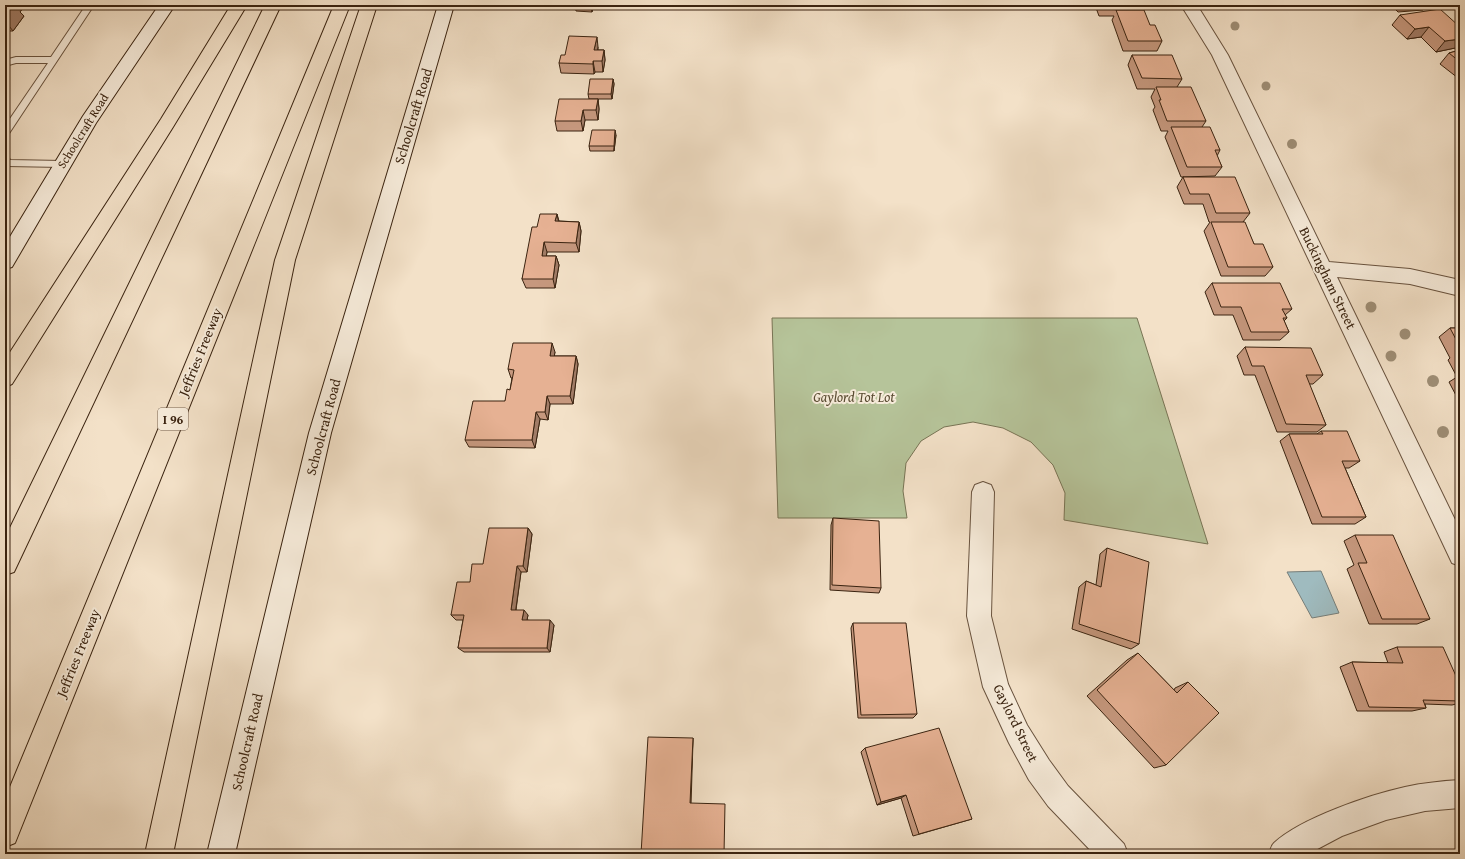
<svg xmlns="http://www.w3.org/2000/svg" width="1465" height="859" font-family="'Gentium Book Plus',serif">
  <rect width="100%" height="100%" fill="#f3e1c8"/>
  <filter id="stains"><feTurbulence type="fractalNoise" baseFrequency=".005" numOctaves="4"/><feColorMatrix values="0 0 0 0 .2 0 0 0 0 .09 0 0 0 0 .02 0 0 0 .5 -.17"/></filter>
  <radialGradient id="worn" r=".72"><stop offset=".6" stop-color="#630" stop-opacity="0"/><stop offset="1" stop-color="#630" stop-opacity=".3"/></radialGradient>
  <path fill="#b6c49a" stroke="#787455" d="M772,318H1137L1208,544L1064,520L1065,493L1053,465L1031,442L1003,428L973,422L944,427L921,441L906,463L903,491L907,518H778Z"/>
  <path fill="#9fbbbf" stroke="#777e79" d="M1321,571L1339,613L1312,618L1287,572Z"/>
  <g fill="none" stroke-linecap="round" stroke-linejoin="round">
    <defs>
      <path id="lane" d="M86,5H94L8,135L5,136V126L48,63H16L5,66V60L16,57H51Z
        M5,155L8,156L10,160L62,161L66,164L62,167L7,166H5Z"/>
      <path id="street" d="M1181,5H1197L1228,55L1329,262L1410,269L1460,280V296L1410,284L1337,277L1460,530V566L1452,563L1212,55Z
        M983,482L991,485L994,492L991,616L1008,684L1027,725L1049,760L1068,786L1124,844L1128,854H1094L1048,806L1029,780L1009,743L983,687L967,616L972,492L975,485Z
        M1460,780V808L1425,811L1386,820L1342,836L1308,854H1269C1270,851 1271,846 1274,843C1301,818 1369,795 1405,787C1423,783 1442,781 1460,780Z"/>
      <path id="secondary" d="M159,5H175L96,123L12,267L5,269V245L83,116Z
        M438,5H454L331,433L235,854H207L309,433Z"/>
      <path id="highway" d="M231,5H247L173,127L12,384L5,387V360L161,119Z
        M265,5H281L14,572L5,575V538Z
        M334,5H350L19,833L15,843L5,847V799Z
        M361,5H377L295,260L173,854H145L275,260Z"/>
    </defs>
    <use href="#lane" stroke="#68523e" stroke-width="2"/>
    <use href="#street" stroke="#68523e" stroke-width="2"/>
    <use href="#secondary" stroke="#3a2310" stroke-width="2"/>
    <use href="#highway" stroke="#3a2310" stroke-width="2"/>
    <use href="#lane" fill="#f7ecdb" fill-rule="evenodd"/>
    <use href="#street" fill="#f7ecdb" fill-rule="evenodd"/>
    <use href="#secondary" fill="#f7ecdb" fill-rule="evenodd"/>
    <use href="#highway" fill="#f3e1c8" fill-rule="evenodd"/>
  </g>
  <g fill="#9e8e76">
    <circle cx="1235" cy="26" r="4.5"/>
    <circle cx="1266" cy="86" r="4.5"/>
    <circle cx="1292" cy="144" r="5"/>
    <circle cx="1371" cy="307" r="5.5"/>
    <circle cx="1405" cy="334" r="5.5"/>
    <circle cx="1391" cy="356" r="5.5"/>
    <circle cx="1433" cy="381" r="6"/>
    <circle cx="1443" cy="432" r="6"/>
  </g>
  <path fill="#c6987e" stroke="#3a2310" d="M5,5H25L20,12L24,16L13,31H7L5,33Z
    M575,5H604V7H593L592,12L576,11Z
    M1095,5H1133L1131,10L1150,25L1162,41L1157,51H1123L1112,20L1114,16H1099Z
    M1391,5H1427L1423,10L1398,12Z
    M1400,15L1460,27V47L1436,52L1421,37L1407,39L1392,25Z
    M598,47V50H604L605,60L603,72H595L594,74L561,73L559,63L565,55Z
    M1460,50V77L1458,78L1440,64L1449,53Z
    M1132,55L1182,79L1177,87L1206,121L1202,127L1220,150L1217,156L1222,167L1215,176L1181,177L1165,137L1168,131H1161L1153,110L1155,107L1151,97L1155,89H1137L1128,65Z
    M613,79L614,84L612,99H589L588,94Z
    M598,99L599,109L598,120H585L583,131H557L555,121Z
    M616,135L614,151H590L589,146Z
    M1183,177L1250,213L1243,222L1254,244L1273,267L1265,276H1221L1204,231L1210,222H1209L1203,204H1184L1177,187Z
    M557,214L559,221L579,222L581,231L579,252H547L546,256H556L559,265L555,288H526L522,279L537,227Z
    M1212,283L1292,309L1285,315L1287,318L1284,321L1289,332L1280,340H1243L1233,315H1214L1205,292Z
    M1450,328H1460V403L1449,382L1457,377L1448,360L1450,358L1439,337Z
    M1245,347L1323,375L1313,384H1309L1326,425L1317,432H1277L1255,375H1244L1237,356Z
    M555,352L554,356H576L578,364L573,404H550L548,420L540,419L535,448L469,447L465,440L505,401L510,390L512,378H511L508,369Z
    M1321,431L1360,461L1349,468H1345L1366,517L1355,524H1312L1280,441L1289,434H1317Z
    M833,518L881,588L879,593L830,590L831,525Z
    M528,528L532,534L527,572H521L516,610L528,615L527,620L554,625L550,652H464L458,648L463,620H456L451,615L470,582L483,564Z
    M1355,535L1430,619L1417,624H1369L1347,569L1354,565L1344,541Z
    M1107,548L1139,644L1131,649L1072,629L1079,587L1086,581L1096,585L1100,554Z
    M853,623L917,714L913,718H858L851,628Z
    M1397,647L1460,685V703L1452,705L1425,704L1426,708L1412,711H1357L1340,667L1352,662L1388,663L1384,652Z
    M1138,653L1174,690L1175,688L1188,682L1166,765L1154,768L1087,696L1127,660Z
    M865,748L972,819L913,836L901,798L877,805L861,752Z"/>
  <path fill="#a17c67" stroke="#3a2310" d="M7,5H25L20,12L24,16L13,31L5,21V11Z
    M591,5H593V7L592,12Z
    M1429,27L1421,37L1407,39L1415,29Z
    M597,37L598,47L596,60L594,50Z
    M1460,39V47L1436,52L1445,41Z
    M604,50L605,60L603,72L602,61Z
    M593,61L595,72L594,74L593,64Z
    M613,79L614,84L612,99L611,94Z
    M598,99L599,109L598,120L596,110Z
    M583,110L585,120L583,131L581,121Z
    M615,130L616,135L614,151V146Z
    M557,214L559,224L555,221Z
    M579,222L581,231L579,252L576,243Z
    M544,242L547,252L545,265L542,256Z
    M556,256L559,265L555,288L553,279Z
    M552,343L555,352L553,364L550,356Z
    M576,356L578,364L573,404L570,396Z
    M547,396L550,404L548,420L545,412Z
    M536,412L540,419L535,448L532,440Z
    M528,528L532,534L527,572L523,566Z
    M517,566L521,572L515,615L511,610Z
    M524,610L528,615L526,625L522,620Z
    M550,620L554,625L550,652L547,648Z
    M693,738V741L691,805L690,803Z
    M906,795L901,798L877,805L881,802Z"/>
  <path fill="#e6b193" stroke="#3a2310" d="M5,5H9L5,11Z
    M1103,5H1133V6H1103Z
    M1440,9L1460,27V39L1445,41L1429,27L1415,29L1400,15Z
    M1116,10H1144L1150,25H1155L1162,41H1128Z
    M569,36L597,37L594,50H604L602,61H593V64L559,63L561,55H565Z
    M1460,50V62L1449,53Z
    M1132,55H1172L1182,79L1142,78Z
    M590,79H613L611,94H588Z
    M1156,87H1191L1206,121H1167L1159,100H1161Z
    M559,99H598L596,110H583L581,121H555Z
    M1171,127H1210L1220,150H1215L1222,167H1187Z
    M592,130H615L614,146H589Z
    M1183,177H1235L1250,213H1216L1209,194H1190Z
    M540,214H557L555,221L579,222L576,243L544,242L542,256H556L553,279H522L532,227H537Z
    M1211,222H1245L1254,244H1263L1273,267H1228Z
    M1212,283H1280L1292,309H1282L1287,318H1283L1289,332H1251L1241,307H1221Z
    M1450,328H1460V347Z
    M513,343H552L550,356H576L570,396H547L545,412H536L532,440H465L473,401H505L507,389L510,390L514,370L508,369Z
    M1245,347L1311,348L1323,375H1306L1326,425L1286,424L1264,366H1252Z
    M1321,431H1347L1360,461H1342L1366,517H1322L1289,434H1323Z
    M833,518L879,521L881,588L832,585Z
    M489,528H528L523,566H517L511,610H524L522,620H550L547,648H458L464,615H451L457,582H470L472,564H483Z
    M1355,535H1393L1430,619H1382L1358,563H1367Z
    M1107,548L1149,562L1139,644L1079,624L1086,581L1101,587Z
    M853,623H906L917,714L861,715Z
    M1397,647H1443L1460,685V701L1423,700L1426,708L1369,707L1352,662L1403,663Z
    M1138,653L1177,693L1188,682L1219,713L1166,765L1097,690Z
    M939,728L972,819L919,834L906,795L881,802L865,748Z
    M648,737L693,738L690,803L725,804L724,854H641Z"/>
  <g text-anchor="middle" stroke-width="4" stroke-linejoin="round" paint-order="stroke">
    <g font-size="12" fill="#3a2310" stroke="#f7ecdb">
      <text transform="translate(83 131) rotate(-58)" y="4">Schoolcraft Road</text>
    </g>
    <rect fill="#f7ecdb" stroke="#735f4d" stroke-width="1" x="158" y="408" width="30" height="22" rx="3"/>
    <g font-size="13" font-weight="bold" fill="#3a2310">
      <text x="173" y="424">I 96</text>
    </g>
    <g font-size="14" fill="#3a2310" stroke="#f7ecdb">
      <text transform="translate(413 116) rotate(-73)" y="5">Schoolcraft Road</text>
      <text transform="translate(1328 278) rotate(64)" y="5">Buckingham Street</text>
      <text transform="translate(200 352) rotate(-68)" y="5">Jeffries Freeway</text>
      <text transform="translate(323 427) rotate(-75)" y="5">Schoolcraft Road</text>
      <text transform="translate(78 653) rotate(-68)" y="5">Jeffries Freeway</text>
      <text transform="translate(1016 723) rotate(64)" y="5">Gaylord Street</text>
      <text transform="translate(247 742) rotate(-77)" y="5">Schoolcraft Road</text>
    </g>
    <g font-size="14" font-style="italic" fill="#594b32" stroke="#f7ecdb">
      <text x="854" y="402">Gaylord Tot Lot</text>
    </g>
  </g>
  <rect width="1465" height="859" fill="none" stroke="#f3e1c8" stroke-width="20"/>
  <rect x="6" y="6" width="1453" height="847" fill="none" stroke="#3a2310" stroke-width="2"/>
  <rect x="10" y="10" width="1445" height="839" fill="none" stroke="#3a2310"/>
  <rect width="100%" height="100%" filter="url(#stains)"/>
  <rect width="100%" height="100%" fill="url(#worn)"/>
</svg>
